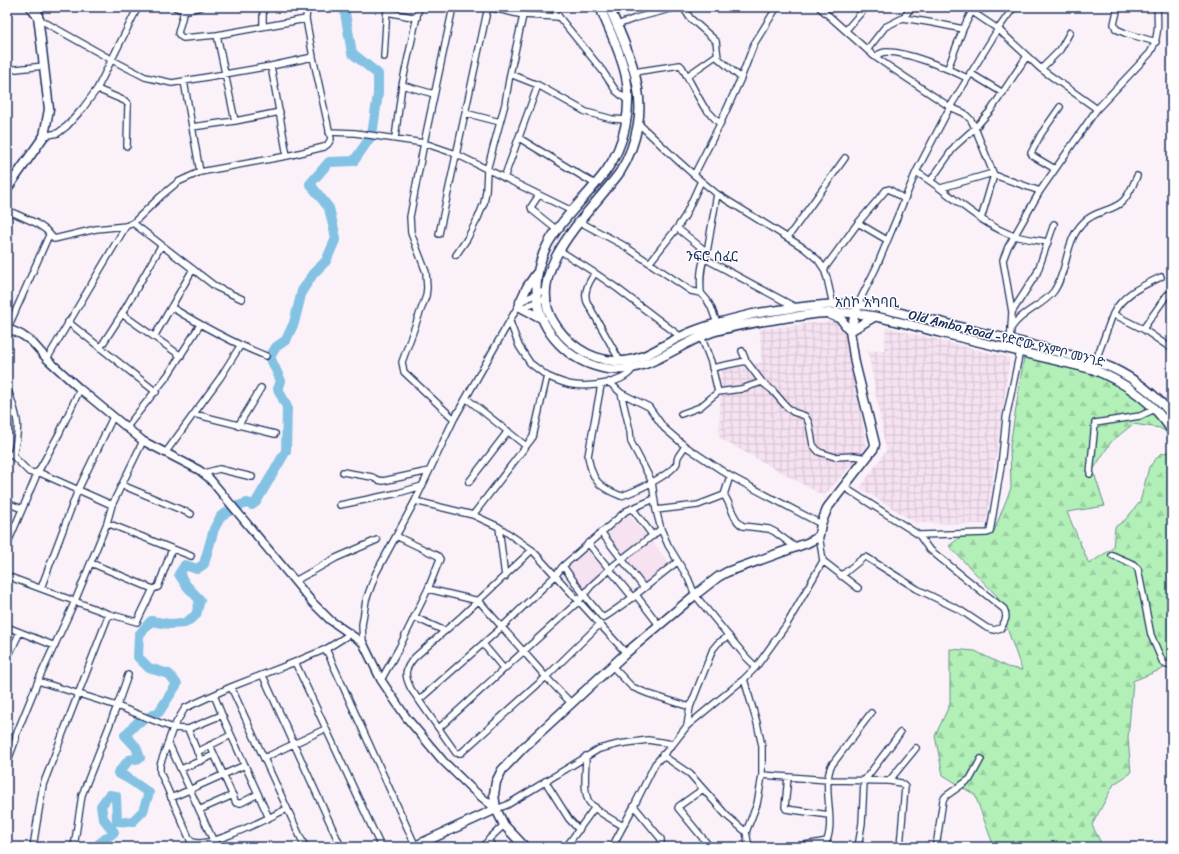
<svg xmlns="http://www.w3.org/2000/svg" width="1179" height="854" font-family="Sriracha,'Noto Sans Ethiopic',sans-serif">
  <defs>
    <pattern id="industrial-grid" width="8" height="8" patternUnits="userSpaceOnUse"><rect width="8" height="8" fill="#f6e2f1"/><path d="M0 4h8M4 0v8" fill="none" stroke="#d2c2d1"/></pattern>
    <pattern id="forest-firs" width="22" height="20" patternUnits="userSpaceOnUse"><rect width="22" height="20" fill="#b2f0b7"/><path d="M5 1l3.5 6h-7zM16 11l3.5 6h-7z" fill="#98cea0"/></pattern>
  </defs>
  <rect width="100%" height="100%" fill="#fbf2f9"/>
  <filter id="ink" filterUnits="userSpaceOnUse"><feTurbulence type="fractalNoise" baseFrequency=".025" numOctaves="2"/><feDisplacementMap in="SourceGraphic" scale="8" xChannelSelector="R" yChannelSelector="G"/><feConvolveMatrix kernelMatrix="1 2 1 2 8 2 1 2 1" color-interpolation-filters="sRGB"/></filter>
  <g filter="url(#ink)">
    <path fill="#f6e2f1" d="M628,514L647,536L624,555L605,532Z
      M651,539L669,563L645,582L627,560Z
      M586,548L605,570L581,592L562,570Z"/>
    <path fill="url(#industrial-grid)" d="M844,320L867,447L824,496L719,438L721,371L761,363L760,329Z
      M886,327L1010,358L986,524L916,523L860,488L886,451L868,351L884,350Z"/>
    <path fill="url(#forest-firs)" stroke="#66908a" d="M1024,357L1100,376L1131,390L1160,416L1172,433V436L1160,428L1133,424L1111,442L1093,470L1105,506L1067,512L1089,564L1113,548L1115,527L1125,520L1140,502L1149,467L1160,454L1172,451V665L1133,681L1128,738L1131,773L1114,784L1092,825L1103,847H994L975,795L943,775L935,736L950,704V649L975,651L1007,667L1022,670L1007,628L997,596L949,546L959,538L994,531L1011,488L1010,446Z"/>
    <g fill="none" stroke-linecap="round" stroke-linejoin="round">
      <path stroke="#84c2e4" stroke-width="10" d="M104,847L99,844L114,832L103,818L101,806L109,795L116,796L117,821L132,822L143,811L149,793L129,779L118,773L129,760L140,758L136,747L125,735L137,723L159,712L177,684L169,674L149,668L138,657L139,635L151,621L169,624L185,623L196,615L200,600L186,585L179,574L185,565L197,569L204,564L214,529L221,516L238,506L247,503L252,505L256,502L286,451L287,407L278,389L281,381L270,357L276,347L286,340L294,323L302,291L313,274L326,261L336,238L329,208L310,184L329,162L354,161L372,135L378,94V74L352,53L344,7"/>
      <defs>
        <path id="minor" d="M29,7L37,18L112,60L145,77L172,83L184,81L271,66L313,57
          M175,7L184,11
          M200,7L184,11L178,33L180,36L183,38L217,35L306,19
          M263,7V26
          M453,7L424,143L410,217L411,233L426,272L427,288L426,296L402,362L404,372L454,419
          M488,7L523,15L559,17
          M553,7L559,17L602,70L616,91L628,101
          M683,7L690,18L716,41L718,58L741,78
          M819,7L875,57L950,107L964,113L971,120L975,128L994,175L1040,191
          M965,7L998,29L1041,69L1097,109
          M1118,7L1114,24L1116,29L1125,33L1156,42
          M387,12L417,18
          M903,18L912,7
          M617,25L636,18L678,7
          M846,30L866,7
          M217,35L235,121
          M867,50L885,27L903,18L934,23L963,29
          M384,57L387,7
          M875,57C879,54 881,52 886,52C905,51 949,69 967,78
          M271,66L287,156
          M948,68L963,29L972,11L971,7
          M1041,69L1060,50L1070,32
          M7,70L44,66
          M634,72L680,65L682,67L696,93L704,107L720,124
          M970,73L1003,93
          M510,74L538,85L586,112L612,119L627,120
          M687,76L717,55
          M184,81L200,172
          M402,85L434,94
          M97,89L125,101L128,104L127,146
          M465,113L500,122
          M638,123L676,159L694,175L720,124L741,78L754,44L777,7
          M192,127L235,121L280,112
          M329,132L355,133L424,143L456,154L572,211
          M44,136L58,133L67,126L83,108L97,89L138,7
          M395,138L402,85L419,7
          M519,138L595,184
          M1055,169L1033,156L1031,153L1041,134L1060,107
          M916,172C949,191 978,224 1015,236C1026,239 1037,240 1048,242
          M694,175L717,194L707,252
          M504,178L538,85
          M931,180L955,146L975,128L991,110L1027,56
          M941,188L993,173
          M717,194L804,248L818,260L824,269L827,278L833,305
          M539,195L531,207L532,210L557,230
          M7,210L36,223L46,230L54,239L96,229L126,226L133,223L161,196L178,182L200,172L287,156L324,147L328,144L331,139L313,57L306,19L307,7
          M981,219L994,175
          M580,222L623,245L691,291L701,293L707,300L711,307L717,323
          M133,223L216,287L242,299
          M858,223L886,190L889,189L904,199
          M677,228L685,216L701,181
          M439,234L488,7
          M788,237L845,158
          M559,250L595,273
          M456,255L467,239L478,218L484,203L486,191L487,170L505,104L510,74L525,7
          M704,258L795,307
          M650,262L677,228L707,252C700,265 700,279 701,293
          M824,269L858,223L887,240
          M858,304L876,268L916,172L950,107L998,29L1014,7
          M171,307C202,326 233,343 266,356
          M522,308L545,298
          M1012,312L1037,273L1054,224
          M122,314L181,356
          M1113,314C1123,294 1142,286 1161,277
          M68,322L156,392
          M510,322L519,346L530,363L547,376
          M8,328L49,235
          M1011,328L1012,312L1003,260L1008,247L1040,191L1097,109L1150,53C1159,38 1158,24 1157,7
          M1143,329L1167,295L1172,294
          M154,337L193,269
          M1010,339C1011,336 1010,330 1012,327C1022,311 1043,306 1054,291C1069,269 1064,241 1084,222C1096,210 1111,212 1122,202C1129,196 1133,185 1137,176
          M100,348L122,314L161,246
          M742,351L746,361L762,382L772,390L786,406L793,412L805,416L809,423L813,445L819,452L835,457L854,456L867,458
          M47,359L126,226
          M620,361L587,302C583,292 589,282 595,273L618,289L681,337
          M1094,365L1113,314L1143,329L1172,349
          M712,368L746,361
          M609,382L621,393L630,431L631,442L652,482L656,510L661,529L668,545L688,578L695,595L746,657L756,667L744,679
          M601,385L588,456C592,480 598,487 621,496C634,492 671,475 677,463C677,461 677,459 678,457C680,453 683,450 685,446
          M7,390L9,393C19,420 20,427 13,456
          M718,392L741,389L762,382
          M621,393L649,407L664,428L685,446L730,476L821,524
          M466,398L526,446
          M194,414L275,434
          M681,414L700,407L718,392L711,362L701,336
          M238,426L261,388
          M126,428L168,375L200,325
          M166,452L220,378L240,346
          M7,453L13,456L29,472L33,473L38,472L112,505
          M343,472L372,477L378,480L383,481L429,471
          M204,473L219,469L252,477
          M1090,474L1095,423L1140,416L1155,409
          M469,482L508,431
          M122,485L191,514
          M724,495C731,504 733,521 743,526L769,529L775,532L795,547
          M415,501L473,515L499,527L532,550L626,653
          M7,503L22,509
          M340,505L398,493L422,486
          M632,508L653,536
          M656,510L698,505L724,495L730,476
          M473,515L533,437L547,376C556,380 564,384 574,385C590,387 625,384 633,368
          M107,523L191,556
          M499,527L505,577
          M601,532L644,588
          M819,535L823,561L858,588
          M919,535L987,533L990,532L1001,466L1006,418L1020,351
          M588,543L633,598
          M7,545L38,472L59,434L80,389
          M532,550L462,616L415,657C404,669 404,675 411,689L456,753H461L546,677L600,624
          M1112,555L1133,564L1138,569L1151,635L1163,663L1167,665L1172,663
          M91,563L153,589L158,587L172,549
          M563,566L584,595L603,618C629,602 652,581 677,562
          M7,576L109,614L137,622L153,589
          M841,576L863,558L866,557L917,589L960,610L987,628L994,630L1001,628C1005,621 1008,617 1004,609L940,558L928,548L919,535L844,487
          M295,581L336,558L377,540
          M41,588L78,490L113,417
          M428,589L479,601L546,677L571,703
          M636,595L659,625
          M414,617L445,631
          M7,627L55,646
          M363,643L362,625L366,600L376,573L415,501L454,419L517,308L520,302L546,289
          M483,644L504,669
          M326,649L416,847
          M7,659L20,632
          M295,662L381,847
          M612,666L632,687L649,694L690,707
          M756,667L787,624L823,561
          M128,675L117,706L173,728L188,729L222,715
          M263,676L341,847
          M381,680L399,648L428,589L440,559L438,556L396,536
          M38,681L117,706L82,795L74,847
          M231,687L305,847
          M214,695L222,715L269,818
          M419,700L502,627L556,575L563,566L626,511L654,499
          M687,726L690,707L713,649L718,643L729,636
          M439,728L579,601L591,586L613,566L661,529
          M188,729L201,761
          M168,742L213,840L215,847
          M210,745L236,803H241L258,794
          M197,752L231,735
          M662,755L690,774L727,816L746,832
          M586,756C586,768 583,789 588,800C593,810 613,820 623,826
          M264,758L325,729
          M7,763L16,739V735L38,681L75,601L107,523L112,505L143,441
          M181,769L214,755
          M762,775L828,780L889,781L901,783L905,787L900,847
          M788,777L785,807L786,809L829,815
          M545,781L569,819L579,830
          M889,781L916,748
          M703,789L679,806L678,808L710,847
          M171,798L245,765
          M634,806L661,839V842L658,847
          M287,809C271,816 203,853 190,840L160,772V765L173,728L185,708L231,687L295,662L326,649L350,634
          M496,809L507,805L599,749L619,744L648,740L673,744L687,726L744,679L757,723L762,746V775L760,788L757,804L746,832L749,847
          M199,810L233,795
          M488,841L494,847
          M33,847L43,785L109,614
          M483,847L490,838L504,825
          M566,847L595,807
          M612,847L634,806L655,764L673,744
          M795,847L827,841
          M824,847C838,823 821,792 831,766L871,713
          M858,847L862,823L864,781L900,733
          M936,847L943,800L946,796L970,779L981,759"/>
        <path id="tertiary" d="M7,328L22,335L32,342L47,359L80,389L143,441L199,470L209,478L312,602L330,620L363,643L381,680L406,717L443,761L473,790L496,809"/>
        <path id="secondary" d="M7,189L44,136L49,109L37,7
          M496,809L504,825L525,847
          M413,847L496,809L494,794L496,782L502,770L524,747L626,653L695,595L718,577L727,572L807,543L815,539L819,535L821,524L828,507L874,448L875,444L855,363L850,331L858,304"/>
        <path id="primary" d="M600,7C609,30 621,52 626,77C632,108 625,145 606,171C576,212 531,240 537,298C541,333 569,361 603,368C646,377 678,342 716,331C740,324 766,321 790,317C802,316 815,313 827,313C866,310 904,324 942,333C992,345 1042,357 1092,369C1125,382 1153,401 1172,431
          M609,7C625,43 645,85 638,124C635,141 629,158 620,172C593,210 523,269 553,321C566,343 588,359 614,361C641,363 657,348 680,337C703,326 728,320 753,314C776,310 800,307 824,305C835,304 848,303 859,305C876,306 893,311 909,315C933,320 956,326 979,332C1005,338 1032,345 1058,352C1076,357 1095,360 1112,368C1135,379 1156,395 1172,415
          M520,302L527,287L536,274
          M522,308L543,319
          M831,315L841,319L850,331L874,317"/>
      </defs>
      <use href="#minor" stroke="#1b2f5e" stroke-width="8"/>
      <use href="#tertiary" stroke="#1b2f5e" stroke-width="10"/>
      <use href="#secondary" stroke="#1b2f5e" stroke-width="11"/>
      <use href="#primary" stroke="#1b2f5e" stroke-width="11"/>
      <use href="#minor" stroke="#fff" stroke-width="5.5"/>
      <use href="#tertiary" stroke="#fff" stroke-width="7"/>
      <use href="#secondary" stroke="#fff" stroke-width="8"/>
      <use href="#primary" stroke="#fff" stroke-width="8"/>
    </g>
  </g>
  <g text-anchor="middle" stroke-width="3" stroke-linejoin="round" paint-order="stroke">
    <g font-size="13" fill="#1b2f5e" stroke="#fff">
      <text transform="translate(1007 338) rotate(14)" y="5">Old Ambo Road -የድሮው የአምቦ መንገድ</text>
    </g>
    <g font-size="14" fill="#1b2f5e" stroke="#fff">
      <text x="712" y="261">ንፍሮ ሰፈር</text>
      <text x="867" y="307">አስኮ አካባቢ</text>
    </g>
  </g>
  <rect width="1179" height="854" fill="none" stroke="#fff" stroke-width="24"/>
  <rect x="12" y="12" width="1155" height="830" fill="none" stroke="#1b2f5e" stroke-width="1.5" filter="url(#ink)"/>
</svg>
